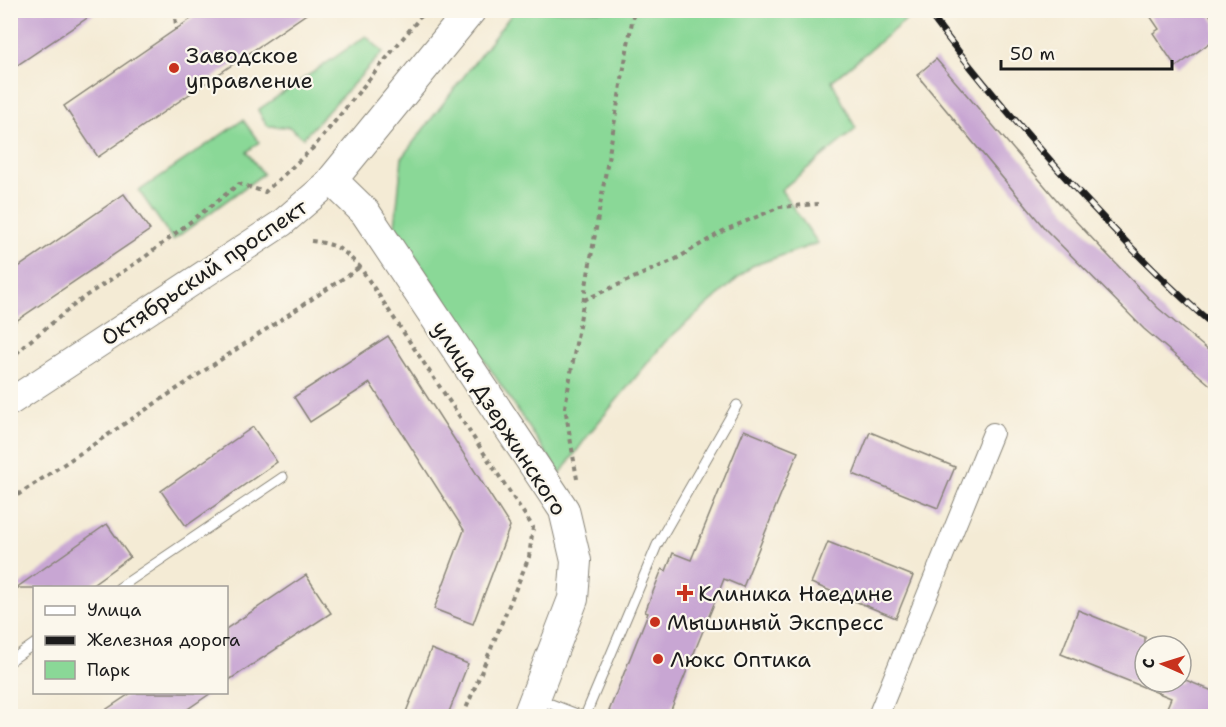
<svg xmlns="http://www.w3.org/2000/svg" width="1226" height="727" font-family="'Shantell Sans',sans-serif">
  <rect width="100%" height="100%" fill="#fbf7ec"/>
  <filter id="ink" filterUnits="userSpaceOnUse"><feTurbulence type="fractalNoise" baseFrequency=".0167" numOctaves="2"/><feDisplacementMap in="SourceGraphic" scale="12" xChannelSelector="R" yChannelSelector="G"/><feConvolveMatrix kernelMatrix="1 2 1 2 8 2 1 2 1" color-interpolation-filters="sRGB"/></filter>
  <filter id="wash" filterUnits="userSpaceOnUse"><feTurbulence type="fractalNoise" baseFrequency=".008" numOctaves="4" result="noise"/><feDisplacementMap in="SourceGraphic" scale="24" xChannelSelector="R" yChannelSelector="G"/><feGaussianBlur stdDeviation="1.35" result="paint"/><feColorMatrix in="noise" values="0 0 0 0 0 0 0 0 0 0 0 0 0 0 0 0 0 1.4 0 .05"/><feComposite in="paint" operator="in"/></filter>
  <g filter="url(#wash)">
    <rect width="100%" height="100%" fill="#f4ebd5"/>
    <path fill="#8ad897" stroke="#537a5a" stroke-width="1.5" d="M901,11L907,19L832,81L856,129L781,190L818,243L752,266L665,342L592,430L560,474L395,226L402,157L514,11Z
      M366,36L383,52L303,138L289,127L267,126L258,110Z
      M243,120L259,142L247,152L263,174L173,240L139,191Z"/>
    <g id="blocks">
      <path fill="#c8a6d3" d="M10,10H99L10,70Z
        M204,10H312L98,157L64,106Z
        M1146,10H1207L1215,23V39L1176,67L1153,33L1159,29Z
        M936,59L1068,213L1158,308L1215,356V389L1144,329L1046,230L917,75Z
        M124,194L150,230L10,325V273Z
        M388,336L510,526L473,624L434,609L464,530L370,383L310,422L294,397Z
        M253,427L277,462L186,526L161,491Z
        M744,430L798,452L743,587L724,579L668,717H621L609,711L648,613L645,612L662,569L666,571L673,553L691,560Z
        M870,432L955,467L938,508L853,474Z
        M107,524L130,557L87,588H16Z
        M828,542L913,576L896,618L811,583Z
        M306,575L331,613L226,682V629Z
        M1078,610L1145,637V682H1181V678L1215,692V717H1163L1171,698L1061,654Z
        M431,649L468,664L447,717H404Z
        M131,693H211L176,717H95Z"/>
    </g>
  </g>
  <g filter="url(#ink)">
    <use href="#blocks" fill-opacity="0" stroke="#888478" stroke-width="1.5"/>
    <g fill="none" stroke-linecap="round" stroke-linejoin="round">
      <defs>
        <path id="lane" d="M119,588L283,477
          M10,661L34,644
          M538,699L582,716
          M585,716L657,545L737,405"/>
        <path id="street" d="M878,716L993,433"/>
        <path id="secondary" d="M10,402L282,223L332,180"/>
        <path id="primary" d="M471,10L332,180L365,212L564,510L576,561L573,599L528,716"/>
      </defs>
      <use href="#lane" stroke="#888478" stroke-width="11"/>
      <use href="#street" stroke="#888478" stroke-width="22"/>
      <use href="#secondary" stroke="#888478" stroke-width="29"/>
      <use href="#primary" stroke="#888478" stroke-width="32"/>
      <path stroke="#888478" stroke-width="4" stroke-dasharray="4.5 4.5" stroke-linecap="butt" d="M175,10L176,30
        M311,241C337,244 342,249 360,267L533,527L529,557L463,716
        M584,300L676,259L723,231L780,207L818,204
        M10,360L25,345L84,297L145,257L239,184L265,192L313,148L426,10
        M577,479L565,407L634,10
        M10,500L360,267"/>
      <use href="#lane" stroke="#fff" stroke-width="9"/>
      <use href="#street" stroke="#fff" stroke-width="20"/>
      <use href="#secondary" stroke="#fff" stroke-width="27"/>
      <use href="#primary" stroke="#fff" stroke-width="30"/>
      <defs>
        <path id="rail" d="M927,10C973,73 1024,132 1076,189C1121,237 1165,285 1216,327"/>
      </defs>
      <use href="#rail" stroke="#1c1c1c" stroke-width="7"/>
      <use href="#rail" stroke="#fbf7ec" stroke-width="4.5" stroke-dasharray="14" stroke-linecap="butt"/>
    </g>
  </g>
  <g fill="#c8321e" stroke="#fbf7ec" stroke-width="2">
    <circle cx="174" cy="68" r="6"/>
    <path d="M682 584h6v6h6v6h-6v6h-6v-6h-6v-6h6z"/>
    <circle cx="655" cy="622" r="6"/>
    <circle cx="658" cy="659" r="6"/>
  </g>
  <g text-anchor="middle" stroke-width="4.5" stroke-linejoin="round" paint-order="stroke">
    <g font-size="22" fill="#1c1c1c" stroke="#fbf7ec" text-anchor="start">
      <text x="186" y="63">Заводское<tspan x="186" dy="25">управление</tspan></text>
      <text x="698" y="601">Клиника Наедине</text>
      <text x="667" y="630">Мышиный Экспресс</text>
      <text x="670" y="667">Люкс Оптика</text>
    </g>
    <g font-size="22" fill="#1c1c1c" stroke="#fbf7ec">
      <text transform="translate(204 272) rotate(-34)" y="8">Октябрьский проспект</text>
      <text transform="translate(500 418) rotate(57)" y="8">улица Дзержинского</text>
    </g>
  </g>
  <rect width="1226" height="727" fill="none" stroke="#fbf7ec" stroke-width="36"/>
  <rect x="33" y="586" width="195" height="108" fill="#fbf7ec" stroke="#a29f99" stroke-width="1.5"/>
  <rect x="45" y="606" width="30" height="9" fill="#ffffff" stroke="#a29f99" stroke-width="1.5"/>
  <text x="87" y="616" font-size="18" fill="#1c1c1c">Улица</text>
  <rect x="45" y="636" width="30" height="9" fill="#1c1c1c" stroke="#a29f99" stroke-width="1.5"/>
  <text x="87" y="646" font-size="18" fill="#1c1c1c">Железная дорога</text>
  <rect x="45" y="661" width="30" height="18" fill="#8ad897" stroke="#a29f99" stroke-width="1.5"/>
  <text x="87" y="676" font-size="18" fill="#1c1c1c">Парк</text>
  <g transform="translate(1163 664) rotate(273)"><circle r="28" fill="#fbf7ec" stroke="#a29f99" stroke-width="1.5"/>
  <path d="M0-4.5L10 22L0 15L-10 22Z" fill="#c8321e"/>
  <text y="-9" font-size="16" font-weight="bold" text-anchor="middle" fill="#1c1c1c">С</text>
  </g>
  <path d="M1001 60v9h171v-9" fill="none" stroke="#1c1c1c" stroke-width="3"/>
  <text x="1010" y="60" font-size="18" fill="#1c1c1c" stroke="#fbf7ec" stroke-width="4.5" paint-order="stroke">50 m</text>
</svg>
